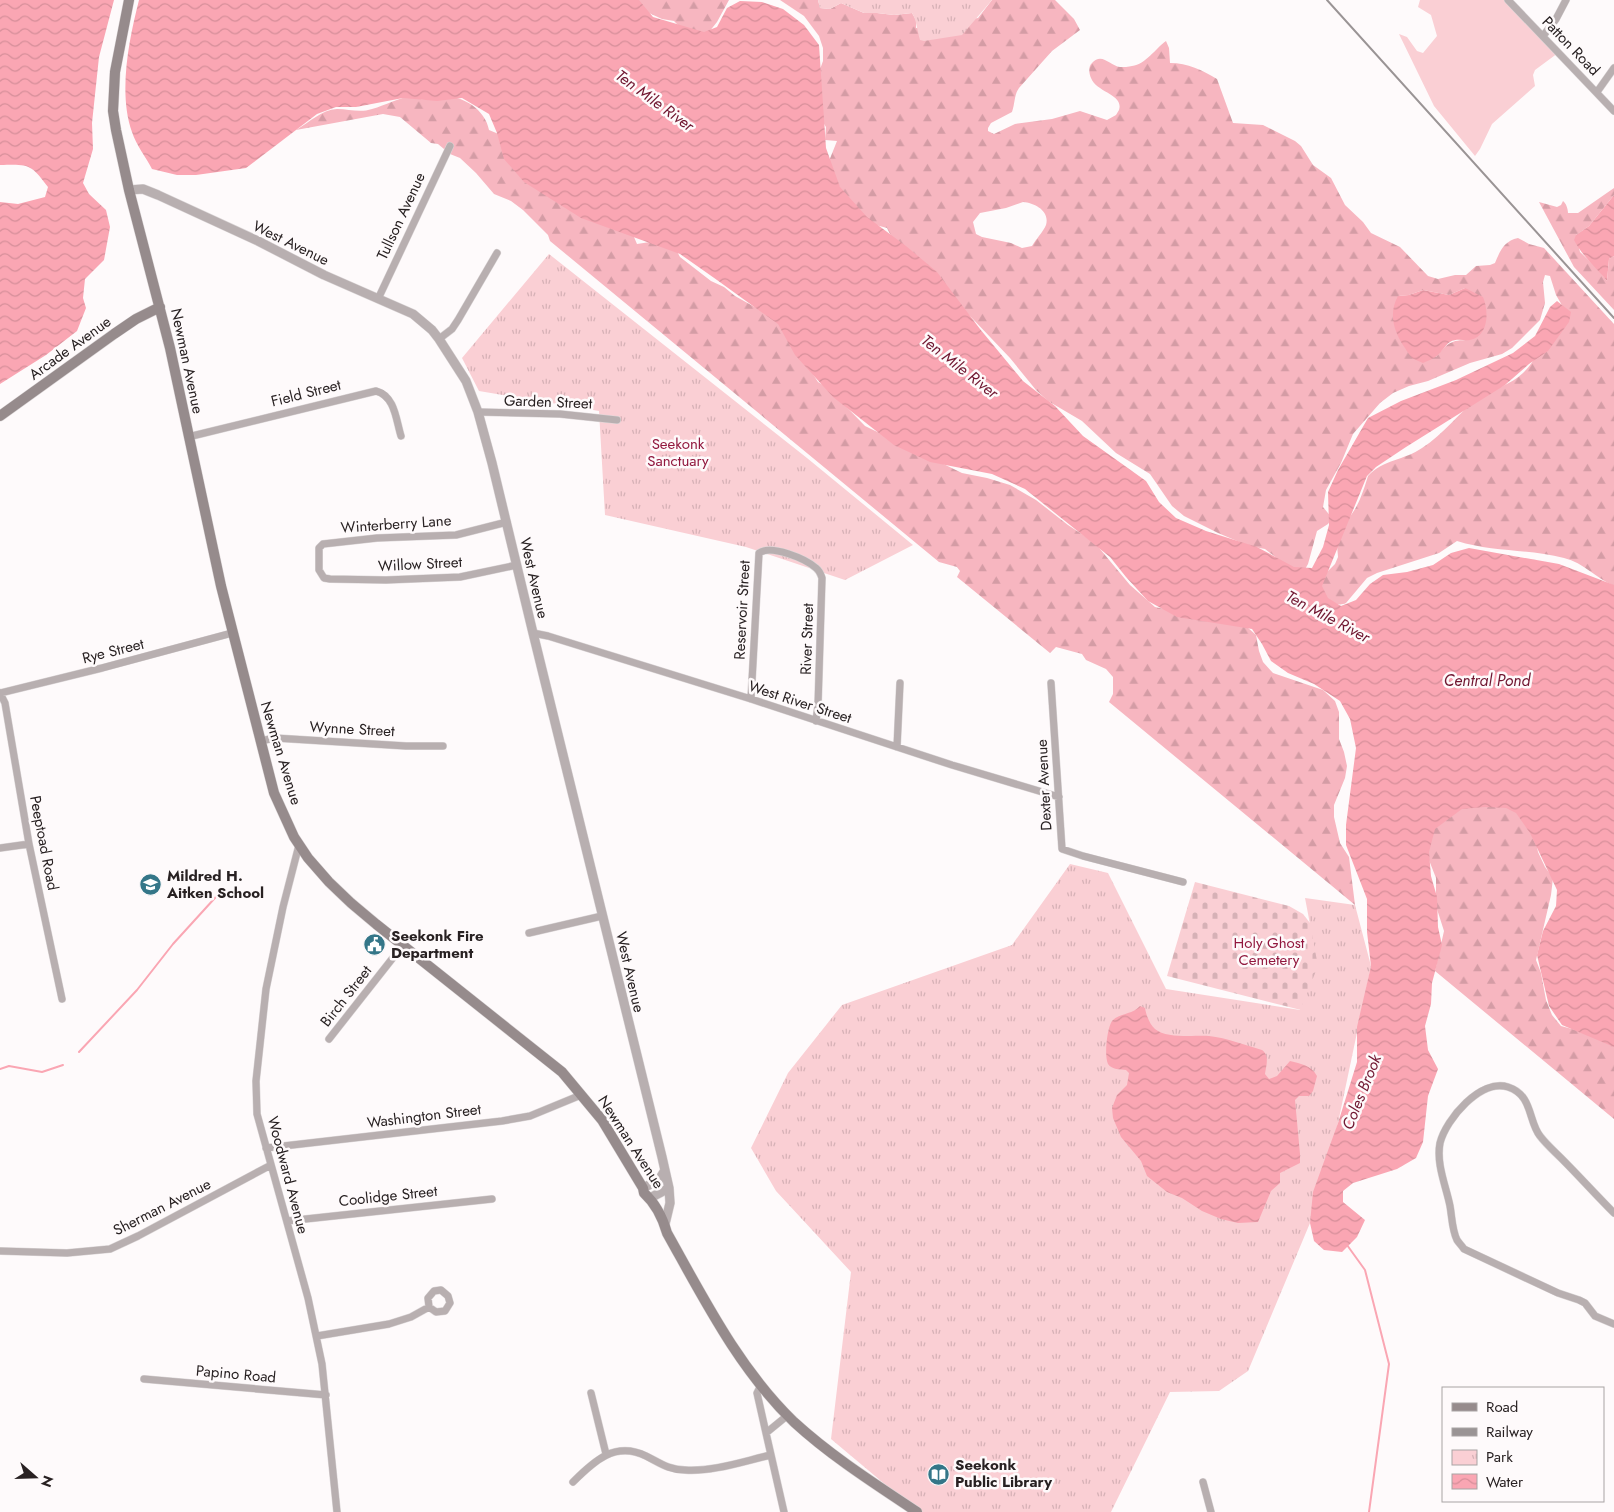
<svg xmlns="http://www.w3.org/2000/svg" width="1614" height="1512" font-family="Jost,sans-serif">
  <defs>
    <pattern id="forest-firs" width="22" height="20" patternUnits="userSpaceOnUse" patternTransform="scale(1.25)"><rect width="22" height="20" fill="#f7b6c0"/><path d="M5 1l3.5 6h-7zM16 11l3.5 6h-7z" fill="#d49ca5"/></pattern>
    <pattern id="cemetery-stones" width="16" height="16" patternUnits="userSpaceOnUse" patternTransform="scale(1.25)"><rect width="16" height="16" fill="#facfd4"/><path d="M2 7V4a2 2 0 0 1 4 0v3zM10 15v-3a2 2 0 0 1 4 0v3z" fill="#d6b1b6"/></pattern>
    <pattern id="park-tufts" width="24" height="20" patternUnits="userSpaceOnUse" patternTransform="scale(1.25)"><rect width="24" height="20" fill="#facfd4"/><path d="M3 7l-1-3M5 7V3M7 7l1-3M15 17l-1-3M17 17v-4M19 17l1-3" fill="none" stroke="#d6b1b6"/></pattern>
    <pattern id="water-waves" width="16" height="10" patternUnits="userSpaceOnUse" patternTransform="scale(1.25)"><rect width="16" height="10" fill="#faa6b3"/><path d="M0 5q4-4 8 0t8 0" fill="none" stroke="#d68f9a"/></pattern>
  </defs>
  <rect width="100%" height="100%" fill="#fefafb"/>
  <path fill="#facfd4" d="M1420,0H1509L1558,53L1535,70L1533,75L1535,86L1492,124L1480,149L1475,156L1434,106L1399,34L1407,37L1417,51L1423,53L1437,36L1431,15L1418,7Z"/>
  <path fill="url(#forest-firs)" fill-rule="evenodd" d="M631,0H729L717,22L709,32L696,37L684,31L674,21L662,19L649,13Z
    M780,0H818L820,8L830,9L841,3L864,13H877L894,15L912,13L916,20V28L978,18L992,0H1055L1074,19L1080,30L1052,51L1019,88C1014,95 1015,104 1012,112L991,123L988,128V131L994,134L1015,124L1052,119L1080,111L1107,120L1116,115L1119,110C1124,94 1097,93 1091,78C1089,73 1088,67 1092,63C1102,52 1110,66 1120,67C1123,67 1129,67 1132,66C1146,64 1155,49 1166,41L1169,48L1170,63C1188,63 1202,70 1217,79L1233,123L1263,125L1295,141L1301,146L1313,165L1331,178L1345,205L1363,222L1371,233L1400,247L1428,276L1438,279L1455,275H1466L1476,266L1490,265L1495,263C1500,251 1504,241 1518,238L1529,244L1544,248L1614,324V586C1596,578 1584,563 1564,558C1529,549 1492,552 1457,541L1439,553L1377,573L1367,578L1346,603C1336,608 1329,599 1321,593L1323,576L1335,564L1338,557L1336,533C1356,511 1359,505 1368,476C1382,460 1405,460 1422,448C1444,434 1459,412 1480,397C1494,388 1511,385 1523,373C1536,362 1554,323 1563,307L1556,295L1550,276L1545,275L1543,282L1545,303L1540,320L1512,348L1502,354L1470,363L1428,381L1409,386L1393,393L1380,403L1353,434L1341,463L1326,490L1323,507L1332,518L1328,524L1317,531L1308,564L1304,571L1287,566L1265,549L1249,546L1218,533L1184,516L1172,506L1150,474L1116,453L1082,421L1048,401L1036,390L1010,358L971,317L893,240L887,228L872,224L861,223L827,166L837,141L825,140L826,127L819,116L818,75L823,61V48L819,36L804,16ZM1023,202C1035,203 1050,211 1046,225C1043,232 1036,239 1032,246L1022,248L1011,243L982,237L976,234L973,222L980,213L1006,208ZM1465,288L1469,340C1450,340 1448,343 1436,357L1398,296L1409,295L1423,290L1449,295Z
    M412,96C429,103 424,97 438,96C460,94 485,108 489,130L501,135L631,230L637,244L650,242L673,244L680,257L711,281L724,287L735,296L760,310L782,326L818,382L828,388L865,426L962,473L987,478L1010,485L1036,500L1068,525L1095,543L1130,585L1155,607L1247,627L1256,635L1259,651L1263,662L1273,673L1323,690L1335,701L1339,712V739L1344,752L1347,766L1345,778L1334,805V817L1340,843L1349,857L1355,905L1109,702L1113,694V677L1106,669L1086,660L1082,654L1056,647L1050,653L957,577L960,571L957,567L939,562L550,241L548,235L523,210L511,201L494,194L476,173L460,158L450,154L438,144L431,143L400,117L383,114L296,130C310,122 321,110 337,109C349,109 360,113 372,109C386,105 398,98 412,96Z
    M1614,188V195L1589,226L1576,235L1580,252L1598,269L1607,281L1609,259L1614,256V310L1574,267L1539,202L1557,207L1561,205L1563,201C1566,203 1568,209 1568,213H1578Z
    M1458,803L1513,807L1535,837L1538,852L1545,867L1553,878L1551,895L1536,960L1541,973L1546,1000L1552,1015L1561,1026L1605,1038L1614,1043V1119L1435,971L1444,931L1436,906V878L1425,850L1428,828Z"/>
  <path fill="url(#cemetery-stones)" d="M1195,882L1289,906L1303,914L1314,928L1320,973L1301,1010L1167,976Z"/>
  <path fill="url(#park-tufts)" d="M818,0H992L962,35L924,41L920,40C917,31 917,21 912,13L894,15L877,13H864L841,3L830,9L820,8Z
    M549,254L807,458L913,545L845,580L746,547L605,515L599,411L479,391L462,358Z
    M1070,864L1108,873L1166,989L1300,1010L1318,966L1305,898L1355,905L1371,966L1338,1123L1310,1223L1248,1371L1219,1391L1170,1392L1111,1512H918L831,1439L851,1272L776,1191L751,1148L788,1073L842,1005L1012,945Z"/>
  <path fill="url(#water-waves)" d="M0,0H114L99,57L92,123L93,149L83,183L89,194L106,210L110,227L104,260L85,279L83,298L86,308L77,331L46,355L0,384V202L18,204L45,197L48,187C31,164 29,164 0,165Z
    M139,0H639L653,17L704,32L717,27L727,8L740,1L762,2L783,9L804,25L819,45L826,148L840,187L867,217L906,246L937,272L980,329L1023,381L1055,406L1083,436L1146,481L1159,502L1176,518L1206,531L1257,547L1294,567L1312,568L1323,547L1329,525L1328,492L1338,470L1368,418L1401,401L1456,380L1513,353L1535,336L1550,307L1557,301L1571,312L1569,322L1548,351L1529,364L1505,385L1406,447L1376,467L1367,476L1322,586L1328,598L1341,606L1356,600L1370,584L1383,575L1407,572L1433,565L1451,553L1469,548L1559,564L1614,585V1047L1562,1025L1549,1006L1537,955L1543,931L1556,906L1557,890L1530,833L1516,813L1506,808L1485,807L1462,809L1435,829L1429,852L1431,876L1437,897L1438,927L1442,945L1432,983L1431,1004L1425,1026L1428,1050L1438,1069L1428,1096L1423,1142L1416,1158L1397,1169L1353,1183L1343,1191V1202L1365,1220L1357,1237L1342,1252L1324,1250L1314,1241L1310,1223L1313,1192L1338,1123L1357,1062V1027L1371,966L1367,932V899L1346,845V825L1356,748L1350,719L1340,701L1314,684L1288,673L1271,661L1262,644L1252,629L1177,617L1148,601L1126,577L1110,557L1025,489L992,474L930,462L894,445L833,397L795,355L778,324L717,280L680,254L581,218L524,182L504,159L497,133L489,114L462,98L437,101L403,98L356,107H336L317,114L246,168L196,175H177L152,169C146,157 136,145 132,132C118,93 129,39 139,0Z
    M1614,195V256L1609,259L1607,281C1596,267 1582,256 1574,240L1576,235L1589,226Z
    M1465,288L1483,297C1489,311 1489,336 1470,340C1464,341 1457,338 1450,342C1445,345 1442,352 1437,356C1433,359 1427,361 1423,363C1419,361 1415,360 1412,358C1409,355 1407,351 1405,348C1394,332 1388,314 1398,296L1409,295L1423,290L1449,295Z
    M1140,1006L1145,1008C1146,1015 1150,1025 1155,1029C1167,1039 1195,1035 1209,1036C1227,1038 1245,1045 1262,1050C1270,1056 1266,1066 1265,1074L1269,1079L1277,1076L1290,1061C1301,1064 1311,1065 1317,1076L1313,1091L1309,1096H1299L1295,1100L1300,1154V1163L1280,1173V1183L1271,1191L1258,1222L1238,1223L1221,1219L1202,1211L1182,1198L1167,1192L1147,1176L1141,1161L1121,1137L1113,1118L1112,1108L1117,1095L1127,1085L1129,1073L1126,1070C1120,1069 1112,1070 1108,1064C1104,1056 1107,1028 1112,1021C1119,1013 1132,1015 1140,1006Z"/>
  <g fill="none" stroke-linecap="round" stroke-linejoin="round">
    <path stroke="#faa6b3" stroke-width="2" d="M79,1052L137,990L173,944L224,888
      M0,1069L9,1066L42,1072L63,1065
      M1347,1245L1365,1270L1389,1364L1369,1512"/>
    <defs>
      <path id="minor" d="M1508,0L1614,111
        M1543,36L1556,19L1566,0
        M1597,92L1614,68
        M378,299L450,146
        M439,339L452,329L458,320L497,253
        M478,412L560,414L617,420
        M188,437L376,391C395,396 396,420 401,436
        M507,522L456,535L377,538L323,544L319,548V570L324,578L330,579L386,580L460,577L517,565
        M533,633L548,636L751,699L952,765L1059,797
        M1051,683L1062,849L1083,856L1183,882
        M0,693L5,703L29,844L62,999
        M0,693L102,668L232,633
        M751,699L759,553C771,544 806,559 816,568C820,571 821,575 822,578L818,705L816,721
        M260,741L275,738L406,746H443
        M897,747L900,683
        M299,845L283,907L266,989L256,1081L257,1114L308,1298L322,1364L337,1512
        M0,848L29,844
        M529,933L602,916
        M329,1039L403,945
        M266,1148L502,1121L530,1116L581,1095
        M1614,1213C1596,1195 1579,1176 1561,1158C1554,1151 1546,1144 1540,1136C1528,1121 1533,1095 1508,1087C1481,1078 1446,1119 1440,1143C1436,1164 1446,1186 1450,1206C1452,1217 1452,1230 1457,1240C1459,1243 1462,1246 1464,1249L1558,1293L1579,1300L1585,1303L1595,1316L1614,1324
        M287,1221L492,1199
        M0,1251L67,1253L110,1249L138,1236L271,1165
        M317,1336L389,1324L411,1317L429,1307L428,1298L434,1291L441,1290L448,1296L450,1303L445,1311L436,1312L429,1307
        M144,1379L326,1395
        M761,1385L757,1393L766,1433
        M591,1393L606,1454
        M573,1482C594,1461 615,1441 646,1456C660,1463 669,1470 685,1470C713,1472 744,1461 771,1455
        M1203,1482L1211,1512
        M784,1512L766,1433L788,1415"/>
      <path id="tertiary" d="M129,190L143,189L158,195L258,241L324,275L413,314L432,330L439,339L466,381L478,412L492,463L533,633L662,1157L669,1188L650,1198
        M643,1188L659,1180L665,1170
        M665,1224L670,1203L669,1188"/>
      <path id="secondary" d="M129,0L115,72L113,111L116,130L129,190L170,348L221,586L274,793L294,837L308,858L329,882L351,903L376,924L562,1072L602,1120L643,1188L644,1193C655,1203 663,1219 667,1233C704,1299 739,1369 794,1422C831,1456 875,1484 917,1512
        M0,416L114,334L136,319L160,307"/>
    </defs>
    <use href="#minor" stroke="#dcd7d8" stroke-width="8"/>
    <use href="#tertiary" stroke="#dcd7d8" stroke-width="10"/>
    <use href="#secondary" stroke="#dcd7d8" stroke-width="11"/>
    <use href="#minor" stroke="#b8afb0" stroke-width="7"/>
    <use href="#tertiary" stroke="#b8afb0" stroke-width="9"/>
    <use href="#secondary" stroke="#968b8c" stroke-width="10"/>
    <path stroke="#9a9495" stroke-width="2" d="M1327,0L1614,318"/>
  </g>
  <defs>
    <symbol id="school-disc" viewBox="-11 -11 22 22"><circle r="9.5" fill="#347688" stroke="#fefafb"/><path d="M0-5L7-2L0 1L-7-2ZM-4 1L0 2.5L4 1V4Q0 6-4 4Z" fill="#fff"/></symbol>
    <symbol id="civic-disc" viewBox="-11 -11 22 22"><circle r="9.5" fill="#347688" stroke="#fefafb"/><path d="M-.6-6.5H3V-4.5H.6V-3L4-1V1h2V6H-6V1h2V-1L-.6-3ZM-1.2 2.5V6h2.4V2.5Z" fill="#fff"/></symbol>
    <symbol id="library-disc" viewBox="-11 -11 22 22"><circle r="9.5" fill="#347688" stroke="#fefafb"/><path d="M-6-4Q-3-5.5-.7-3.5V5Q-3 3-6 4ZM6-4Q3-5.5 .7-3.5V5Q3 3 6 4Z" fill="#fff"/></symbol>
  </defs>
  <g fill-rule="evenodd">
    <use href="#school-disc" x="138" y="872" width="25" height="25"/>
    <use href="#civic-disc" x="362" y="932" width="25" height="25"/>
    <use href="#library-disc" x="926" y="1462" width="25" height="25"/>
  </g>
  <g text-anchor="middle" stroke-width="5" stroke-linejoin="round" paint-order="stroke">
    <g font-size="15" fill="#282122" stroke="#fefafb">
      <text transform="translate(1571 46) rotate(46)" y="5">Patton Road</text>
      <text transform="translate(401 216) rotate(-65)" y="5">Tullson Avenue</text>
      <text transform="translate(291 243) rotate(26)" y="5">West Avenue</text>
      <text transform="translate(70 348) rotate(-36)" y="5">Arcade Avenue</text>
      <text transform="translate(187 361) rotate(78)" y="5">Newman Avenue</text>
      <text transform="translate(306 393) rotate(-14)" y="5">Field Street</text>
      <text transform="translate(548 402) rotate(2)" y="5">Garden Street</text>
      <text transform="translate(396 524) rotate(-4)" y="5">Winterberry Lane</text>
      <text transform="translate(420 564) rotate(-3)" y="5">Willow Street</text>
      <text transform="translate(534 578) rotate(77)" y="5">West Avenue</text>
      <text transform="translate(742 610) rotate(-87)" y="5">Reservoir Street</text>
      <text transform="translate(807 639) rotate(-88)" y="5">River Street</text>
      <text transform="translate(113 651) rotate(-14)" y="5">Rye Street</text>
      <text transform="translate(800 702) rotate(18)" y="5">West River Street</text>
      <text transform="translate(352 729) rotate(3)" y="5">Wynne Street</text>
      <text transform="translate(281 753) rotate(73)" y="5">Newman Avenue</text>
      <text transform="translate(1044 785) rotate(-93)" y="5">Dexter Avenue</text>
      <text transform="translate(44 843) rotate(79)" y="5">Peeptoad Road</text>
      <text transform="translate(630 972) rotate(77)" y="5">West Avenue</text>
      <text transform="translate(346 996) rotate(-52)" y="5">Birch Street</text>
      <text transform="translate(424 1116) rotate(-7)" y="5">Washington Street</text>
      <text transform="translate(631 1142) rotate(57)" y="5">Newman Avenue</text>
      <text transform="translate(288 1175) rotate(75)" y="5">Woodward Avenue</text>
      <text transform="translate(388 1196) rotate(-6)" y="5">Coolidge Street</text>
      <text transform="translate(162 1207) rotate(-27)" y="5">Sherman Avenue</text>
      <text transform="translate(236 1374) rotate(5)" y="5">Papino Road</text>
    </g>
    <g font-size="15" fill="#92193f" stroke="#fefafb">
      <text x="678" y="449">Seekonk<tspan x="678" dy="17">Sanctuary</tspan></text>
      <text x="1269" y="948">Holy Ghost<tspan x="1269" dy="17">Cemetery</tspan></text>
    </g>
    <g font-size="15" font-weight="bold" fill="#282122" stroke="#fefafb" text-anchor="start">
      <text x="167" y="881">Mildred H.<tspan x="167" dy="17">Aitken School</tspan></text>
      <text x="391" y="941">Seekonk Fire<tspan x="391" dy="17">Department</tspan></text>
      <text x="955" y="1470">Seekonk<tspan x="955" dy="17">Public Library</tspan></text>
    </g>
    <g font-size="16" font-style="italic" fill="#701630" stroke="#fefafb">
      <text transform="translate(655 100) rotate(36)" y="6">Ten Mile River</text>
      <text transform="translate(960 366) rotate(38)" y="6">Ten Mile River</text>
      <text transform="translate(1328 616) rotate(28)" y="6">Ten Mile River</text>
      <text x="1487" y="686">Central Pond</text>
      <text transform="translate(1361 1092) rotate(-68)" y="6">Coles Brook</text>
    </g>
  </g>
  <rect x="1442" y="1387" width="162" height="115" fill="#fefafb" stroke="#a8a3a4"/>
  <rect x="1452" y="1403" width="25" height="8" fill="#968b8c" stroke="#a8a3a4"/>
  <text x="1486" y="1412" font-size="15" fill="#282122">Road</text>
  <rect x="1452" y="1428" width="25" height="8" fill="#9a9495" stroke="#a8a3a4"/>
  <text x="1486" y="1437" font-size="15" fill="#282122">Railway</text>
  <rect x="1452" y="1450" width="25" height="15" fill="url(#park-tufts)" stroke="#a8a3a4"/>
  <text x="1486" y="1462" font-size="15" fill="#282122">Park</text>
  <rect x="1452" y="1474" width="25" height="15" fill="url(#water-waves)" stroke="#a8a3a4"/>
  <text x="1486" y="1487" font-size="15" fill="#282122">Water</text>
  <g transform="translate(35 1477) rotate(110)" stroke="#fefafb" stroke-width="4" paint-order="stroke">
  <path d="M0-4L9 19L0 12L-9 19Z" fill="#282122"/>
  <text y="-8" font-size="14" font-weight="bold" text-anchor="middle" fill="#282122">N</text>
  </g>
</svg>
